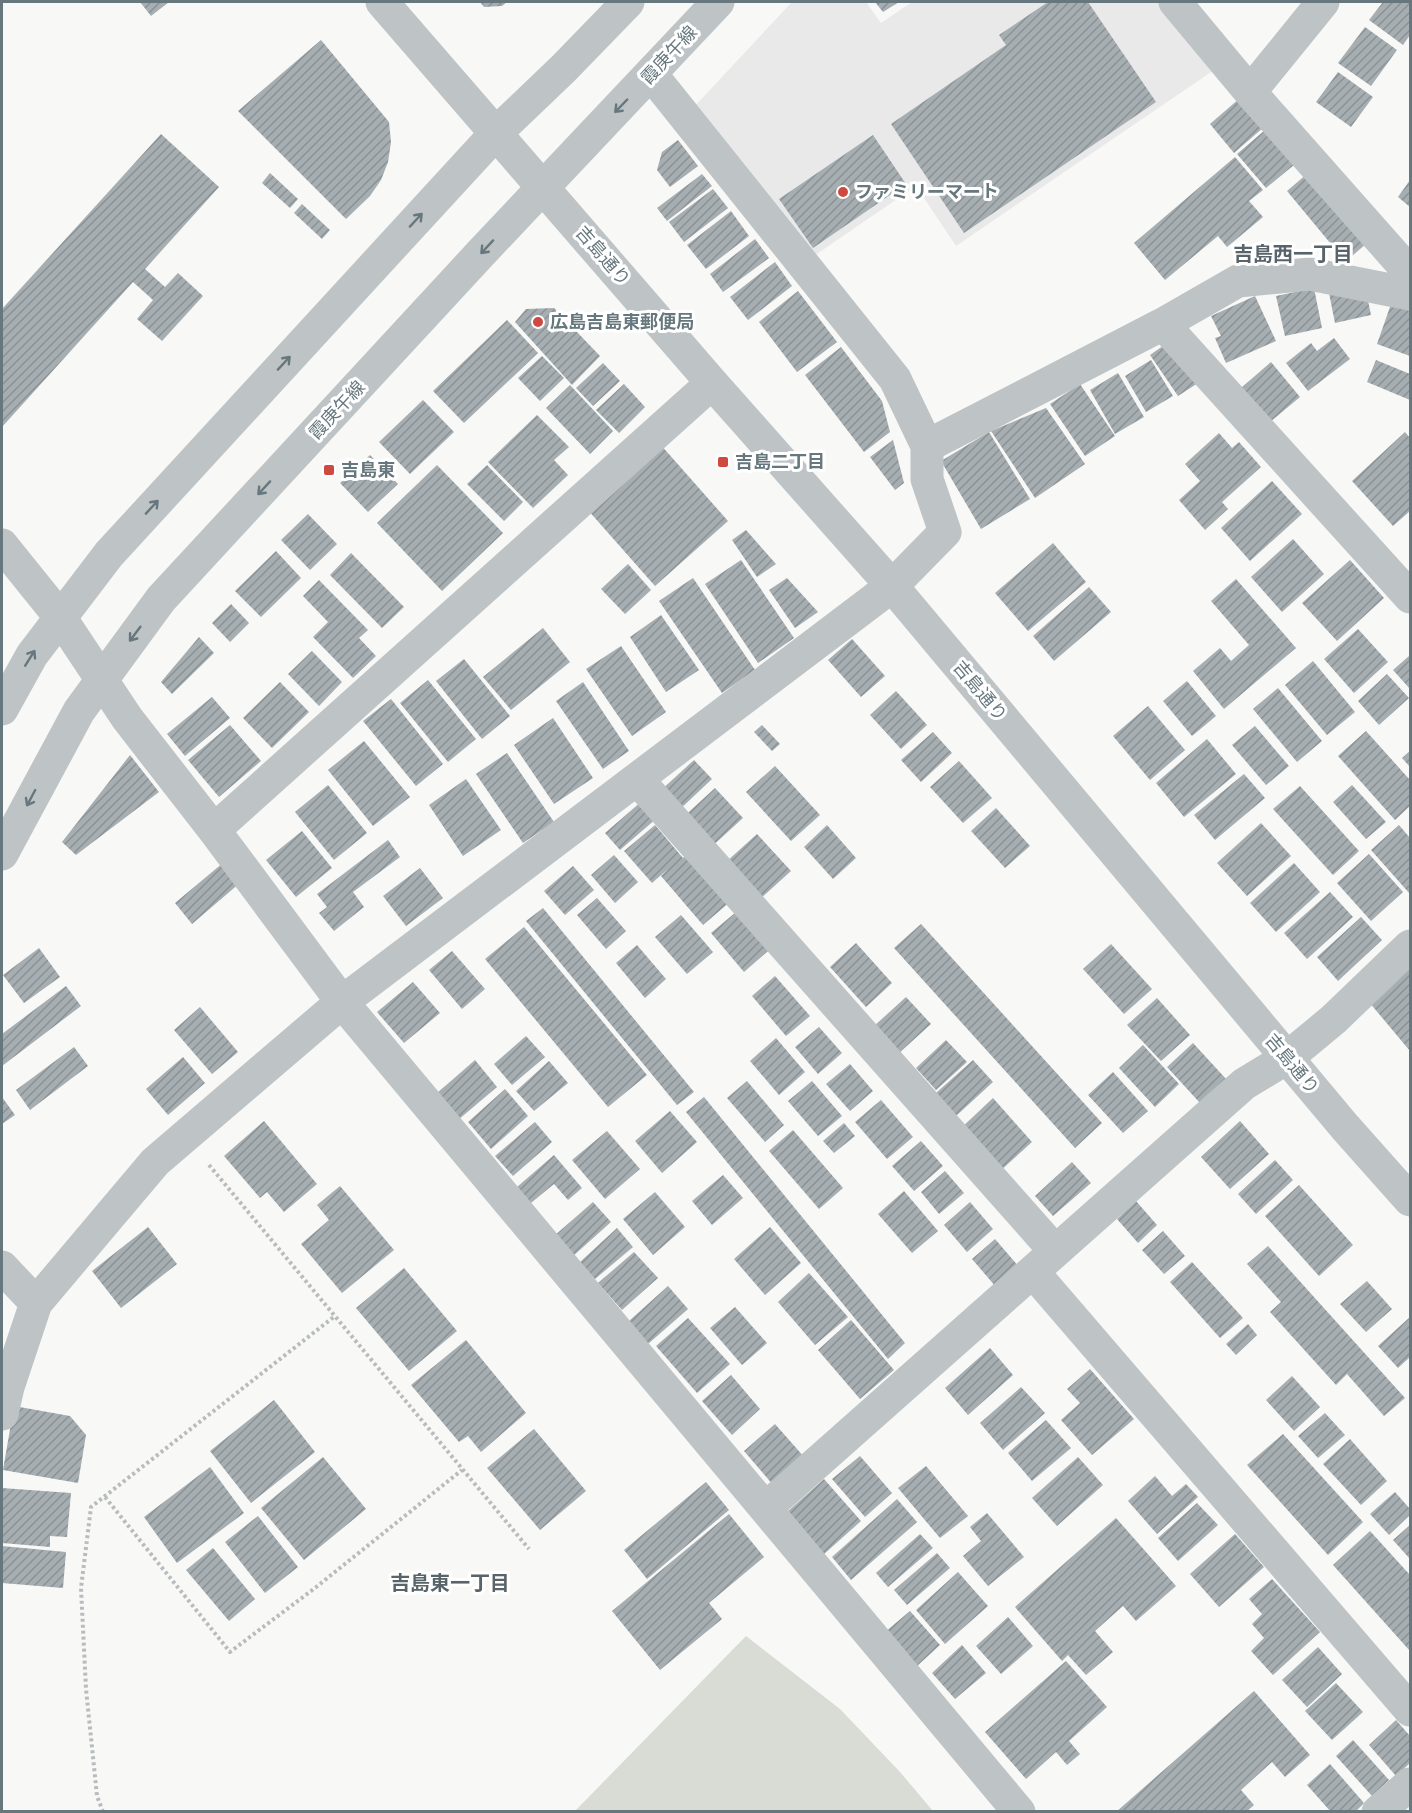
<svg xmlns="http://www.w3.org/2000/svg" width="1412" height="1813" font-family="'Fira Sans Condensed','Noto Sans JP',sans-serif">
  <defs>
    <pattern id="building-hatch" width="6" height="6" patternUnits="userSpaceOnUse" patternTransform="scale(1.5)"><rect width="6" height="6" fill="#a6aeb2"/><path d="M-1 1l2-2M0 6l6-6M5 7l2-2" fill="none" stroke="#8b9296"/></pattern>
  </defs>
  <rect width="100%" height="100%" fill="#f8f8f6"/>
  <path fill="#e9e9e9" d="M792,2H866L881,23L912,2H1165L1220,66L956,246L916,186L811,258L693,108Z"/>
  <path fill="#d9dcd5" d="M746,1636L840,1709L900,1772L933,1811H575Z"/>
  <path fill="url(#building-hatch)" d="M140,2H169L151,16Z
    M480,2H507L502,6L484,7Z
    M875,2H899L883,12Z
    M1048,2H1088L1156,102L964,233L891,124L1006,45L999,35Z
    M1383,2H1410V35L1403,45L1369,20Z
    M1365,27L1397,50L1371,86L1338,63Z
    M321,40L389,122L391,142L388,162L381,180L370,196L346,219L238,111Z
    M1338,72L1373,97L1351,127L1316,102Z
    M1240,98L1264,127L1234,153L1210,124Z
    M1265,130L1294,165L1266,188L1237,154Z
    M161,134L219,187L145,269L165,287L178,273L203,296L162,341L137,319L153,300L133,282L2,427V309Z
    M873,135L906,184L813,248L779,199Z
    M678,140L698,166L670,187L657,170L662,152Z
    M1235,157L1263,190L1249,201L1263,217L1227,247L1218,236L1165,280L1134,243Z
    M270,173L298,199L290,208L262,183Z
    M1308,173L1367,243L1352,256L1342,244L1336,250L1287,191Z
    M702,174L712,186L667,221L657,208Z
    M1410,180V207L1398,197Z
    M713,189L728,208L684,242L669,222Z
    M302,204L330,230L322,239L294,213Z
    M731,211L749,236L706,269L687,245Z
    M755,239L769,258L723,292L710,274Z
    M775,262L792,286L748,320L730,297Z
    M1314,288L1322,328L1285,336L1276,296Z
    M798,291L837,342L797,372L759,322Z
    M1329,293L1367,296L1371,315L1335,323Z
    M1255,296L1276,341L1226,363L1215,338L1221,336L1211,316Z
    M1391,304L1410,311V356L1377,344Z
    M554,308L600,356L572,385L515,322L526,309Z
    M507,320L538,353L464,423L433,391Z
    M1334,338L1350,359L1308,391L1286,363L1311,343L1317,351Z
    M1170,341L1198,383L1178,396L1150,355Z
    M841,347L882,401L890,432L864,452L805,375Z
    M542,356L564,378L540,401L518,378Z
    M1151,360L1173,396L1146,412L1125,376Z
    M1376,360L1410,374V400L1367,382Z
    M1271,362L1300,397L1270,422L1241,388Z
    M603,363L620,381L593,406L576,388Z
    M1118,373L1144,417L1115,434L1090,390Z
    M624,384L645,407L619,433L596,410Z
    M1080,384L1115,436L1085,456L1050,404Z
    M570,385L613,431L590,454L546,408Z
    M423,400L454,432L410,474L379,442Z
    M1046,408L1085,464L1035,498L991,431Z
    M537,415L569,447L554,460L568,475L533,508L488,462Z
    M989,432L1030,499L981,529L941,461Z
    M1405,432L1410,438V511L1393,526L1352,481Z
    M1219,433L1232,448L1239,442L1261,467L1222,502L1228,509L1205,530L1179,500L1200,481L1185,464Z
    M893,440L904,483L895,490L870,457Z
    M660,444L728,521L655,586L587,509Z
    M370,455L398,484L368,512L340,483Z
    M437,465L503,533L442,591L377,523Z
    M487,465L523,502L504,521L467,484Z
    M1272,481L1302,514L1250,561L1221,528Z
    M308,514L337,544L310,570L281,540Z
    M746,530L776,564L757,577L732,540Z
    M1293,539L1324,574L1282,612L1251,577Z
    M1053,543L1086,582L1028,631L995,593Z
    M276,551L301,578L261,617L235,591Z
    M351,553L404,607L382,628L330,575Z
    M741,560L794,638L758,663L705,584Z
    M1350,560L1384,598L1337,641L1302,603Z
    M628,564L651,590L625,614L601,589Z
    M693,578L755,670L722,693L659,601Z
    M787,578L818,612L795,628L769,590Z
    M1236,579L1296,648L1224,709L1193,671L1220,648L1231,661L1249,645L1211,601Z
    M319,580L368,630L359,638L376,656L353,678L313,637L328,622L303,596Z
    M1089,587L1111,612L1054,661L1033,636Z
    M231,604L249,623L230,642L212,623Z
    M661,615L699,670L666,692L630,637Z
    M543,628L570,662L511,710L483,677Z
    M1358,629L1388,662L1354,693L1324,659Z
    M199,637L214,653L172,694L161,682Z
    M852,639L885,676L861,697L828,660Z
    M621,646L666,712L632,736L586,669Z
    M312,651L342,682L319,706L288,674Z
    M1409,656L1410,658V689L1393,670Z
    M464,659L510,716L482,739L436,681Z
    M1313,661L1355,712L1327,735L1285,685Z
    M1387,674L1409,698L1379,725L1358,701Z
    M428,680L476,739L448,762L400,703Z
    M1187,681L1216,716L1192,736L1163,701Z
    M280,682L309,712L272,748L243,718Z
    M583,682L629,751L603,769L556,701Z
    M1278,688L1322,741L1297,762L1253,709Z
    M896,691L927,725L901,749L870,715Z
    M212,697L230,718L185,756L167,734Z
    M391,699L443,764L416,786L363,721Z
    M1148,706L1185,750L1150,780L1113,736Z
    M553,718L593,778L554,804L514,745Z
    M230,725L261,761L219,797L188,760Z
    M762,725L780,744L772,751L754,732Z
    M1255,726L1289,766L1266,785L1232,745Z
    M1366,731L1410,780V806L1395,820L1338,756Z
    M933,732L952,753L921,782L901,760Z
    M1207,739L1236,774L1184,817L1156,783Z
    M364,741L410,797L373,826L328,770Z
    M1410,751V767L1402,758Z
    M507,753L554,822L523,843L476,774Z
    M130,755L159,792L76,855L62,842Z
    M694,760L712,779L677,812L659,792Z
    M959,761L992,798L963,823L930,787Z
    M775,766L820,815L791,841L746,792Z
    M1244,774L1265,798L1215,840L1194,815Z
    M466,779L501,830L463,856L429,805Z
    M328,785L367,833L334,860L295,812Z
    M1352,785L1386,822L1366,839L1333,802Z
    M1300,786L1359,851L1333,875L1273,809Z
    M715,788L743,818L708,850L680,820Z
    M642,801L657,818L620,850L605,833Z
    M996,808L1030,846L1005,868L971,831Z
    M1261,823L1291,856L1247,896L1217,863Z
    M655,825L683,858L689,852L731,901L703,925L661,876L668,869L652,883L624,851Z
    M827,825L856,858L833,879L804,847Z
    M1399,825L1410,838V894L1371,850Z
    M302,831L332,868L296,897L266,860Z
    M757,834L791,871L760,899L726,862Z
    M388,840L400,857L353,892L364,907L334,931L319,913L327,907L317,894Z
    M1369,854L1403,892L1371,921L1337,883Z
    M614,855L638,882L615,903L591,875Z
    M224,862L241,882L192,924L175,903Z
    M1294,863L1320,892L1276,932L1250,903Z
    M573,866L594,890L565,915L544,891Z
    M420,868L443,898L406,926L383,896Z
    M1330,892L1353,917L1307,959L1284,933Z
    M597,898L626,931L606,949L577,915Z
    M742,907L775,945L744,972L711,933Z
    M543,908L694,1092L677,1105L526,921Z
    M681,915L713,952L687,974L655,937Z
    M1361,917L1382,940L1338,981L1317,957Z
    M921,924L1102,1123L1075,1148L894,948Z
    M524,927L647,1075L608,1107L485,959Z
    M856,943L892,983L866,1007L830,967Z
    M1111,944L1152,989L1124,1014L1083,969Z
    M637,945L666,979L645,998L616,963Z
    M39,948L60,977L24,1003L3,975Z
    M452,951L485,989L462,1009L429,970Z
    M1410,967V1051L1369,1002Z
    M775,976L810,1016L786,1036L752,996Z
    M413,982L440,1013L404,1043L377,1012Z
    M66,986L81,1006L2,1066V1034Z
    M906,997L931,1024L898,1054L873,1027Z
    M1157,998L1190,1035L1161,1061L1127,1025Z
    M200,1007L238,1052L212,1074L174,1030Z
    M819,1027L842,1053L818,1074L795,1047Z
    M526,1036L545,1057L512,1085L494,1064Z
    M776,1038L805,1072L779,1095L750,1061Z
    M946,1040L967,1062L936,1090L916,1068Z
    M1193,1043L1227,1080L1200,1103L1167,1067Z
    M1143,1045L1179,1084L1155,1107L1119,1068Z
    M74,1047L88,1066L30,1110L16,1090Z
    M183,1057L205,1083L168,1115L146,1089Z
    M475,1060L497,1087L458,1120L436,1094Z
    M973,1060L993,1082L956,1116L936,1093Z
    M549,1061L568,1083L534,1111L516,1091Z
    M850,1064L873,1091L850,1111L826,1084Z
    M1113,1072L1148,1111L1123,1133L1088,1095Z
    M747,1081L784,1125L765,1142L727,1098Z
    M812,1081L842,1116L818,1136L788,1101Z
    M505,1089L528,1116L491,1149L468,1122Z
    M2,1097L15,1115L2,1124Z
    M704,1097L905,1343L888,1359L686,1112Z
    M993,1098L1032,1142L998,1173L959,1130Z
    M881,1100L913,1137L887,1159L855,1122Z
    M670,1111L697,1142L662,1173L635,1141Z
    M264,1121L317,1184L284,1212L267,1192L260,1198L224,1156Z
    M1240,1121L1269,1154L1230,1189L1201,1157Z
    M535,1122L552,1142L513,1176L495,1156Z
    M844,1123L855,1136L834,1153L823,1141Z
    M793,1130L843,1188L819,1209L769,1151Z
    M607,1131L640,1169L605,1199L572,1160Z
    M921,1141L943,1166L914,1191L892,1166Z
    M554,1155L582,1188L568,1200L554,1184L531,1203L517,1187Z
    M1275,1160L1293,1180L1256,1214L1238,1194Z
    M1072,1162L1091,1183L1053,1216L1035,1196Z
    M945,1171L964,1193L939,1214L921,1192Z
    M723,1175L743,1198L712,1225L692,1201Z
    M1299,1185L1353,1245L1319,1276L1265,1216Z
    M340,1186L394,1250L342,1293L301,1244L329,1220L317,1205Z
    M904,1191L938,1231L912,1253L878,1214Z
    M655,1192L685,1227L653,1255L623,1219Z
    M1136,1201L1157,1225L1138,1243L1117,1219Z
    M593,1202L611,1222L572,1257L554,1236Z
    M970,1202L993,1229L967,1252L944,1225Z
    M148,1227L177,1264L121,1308L92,1271Z
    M770,1227L801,1263L765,1295L734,1259Z
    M617,1228L633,1247L595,1279L580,1262Z
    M1163,1231L1185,1256L1164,1274L1142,1250Z
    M995,1239L1019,1267L996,1287L972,1259Z
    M1268,1246L1405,1398L1384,1416L1347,1374L1336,1385L1270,1312L1281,1302L1247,1264Z
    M634,1252L658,1278L622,1310L598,1283Z
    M1192,1262L1243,1318L1220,1338L1170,1282Z
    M404,1268L457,1331L409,1371L356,1308Z
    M809,1273L848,1317L815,1345L778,1302Z
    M1367,1281L1392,1309L1366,1332L1340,1304Z
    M668,1286L688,1309L648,1344L629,1321Z
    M735,1307L767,1343L742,1365L710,1328Z
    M1410,1317V1357L1398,1368L1378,1346Z
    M688,1318L730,1364L697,1393L656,1346Z
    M851,1320L894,1370L860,1399L818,1350Z
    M1248,1324L1257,1335L1236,1355L1226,1344Z
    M466,1340L526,1413L481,1452L468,1436L459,1442L411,1385Z
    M990,1348L1013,1375L968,1415L945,1388Z
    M1090,1369L1134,1419L1092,1455L1061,1420L1080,1403L1067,1389Z
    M731,1375L760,1409L732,1435L702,1401Z
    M1292,1376L1320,1407L1294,1431L1266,1400Z
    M1021,1387L1045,1413L1003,1450L980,1423Z
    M274,1400L315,1452L251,1503L210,1451Z
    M14,1406L70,1416L86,1435L78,1483L3,1470Z
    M1325,1413L1345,1435L1318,1458L1298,1436Z
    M1046,1420L1071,1448L1032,1481L1008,1453Z
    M775,1424L805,1458L774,1486L744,1451Z
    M534,1429L586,1491L540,1530L487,1468Z
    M1283,1434L1363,1522L1328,1555L1247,1465Z
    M1350,1439L1387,1481L1361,1505L1323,1464Z
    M860,1456L892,1493L865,1517L832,1479Z
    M323,1457L366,1509L304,1560L261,1508Z
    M1078,1457L1103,1485L1057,1526L1032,1498Z
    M926,1466L968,1516L940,1538L898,1488Z
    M210,1467L244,1513L177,1563L144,1517Z
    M1155,1476L1172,1496L1186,1484L1198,1497L1157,1534L1128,1501Z
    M824,1479L861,1521L823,1555L786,1513Z
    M706,1482L729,1510L647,1579L624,1550Z
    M2,1488L71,1493L67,1537L50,1536V1547L2,1543Z
    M1395,1492L1410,1509V1515L1389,1535L1370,1514Z
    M897,1499L917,1522L851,1580L832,1557Z
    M1197,1503L1218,1525L1178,1561L1158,1538Z
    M987,1513L1024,1557L988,1586L963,1556L981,1541L970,1527Z
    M729,1514L764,1557L709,1603L722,1619L660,1670L612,1611Z
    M258,1516L298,1567L265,1593L225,1542Z
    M1116,1518L1176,1586L1136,1621L1123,1606L1095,1631L1113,1652L1086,1675L1068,1655L1062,1661L1015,1607Z
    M1410,1525V1559L1393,1540Z
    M1370,1531L1410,1575V1651L1333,1565Z
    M920,1534L933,1548L888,1587L876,1573Z
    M1235,1534L1264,1567L1219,1607L1190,1574Z
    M2,1546L66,1552L63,1588L2,1583Z
    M213,1548L255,1599L229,1621L186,1570Z
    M937,1553L950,1568L907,1605L894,1590Z
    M958,1572L988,1606L945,1644L916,1610Z
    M1272,1579L1320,1632L1273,1675L1251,1651L1264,1638L1252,1624L1262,1614L1249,1599Z
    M910,1611L940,1645L916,1667L885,1632Z
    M1008,1617L1033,1646L1001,1674L976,1646Z
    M962,1645L986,1673L955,1699L932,1673Z
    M1318,1647L1342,1674L1307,1707L1282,1680Z
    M1066,1661L1107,1707L1069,1741L1080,1754L1067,1765L1056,1752L1026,1779L985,1732Z
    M1336,1683L1363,1712L1332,1740L1305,1711Z
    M1254,1691L1310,1755L1285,1777L1272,1762L1241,1790L1254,1805L1246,1812H1116Z
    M1396,1720L1410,1736V1763L1396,1776L1369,1745Z
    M1353,1740L1389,1780L1372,1796L1336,1756Z
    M1330,1764L1364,1803L1355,1812H1331L1307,1785Z"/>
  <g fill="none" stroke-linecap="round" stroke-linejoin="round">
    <path stroke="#b8bcbe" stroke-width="4" stroke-dasharray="3 3" stroke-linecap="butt" d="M209,1165L529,1549
      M105,1497L230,1652L315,1588L462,1470
      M103,1812L97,1796L86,1689L81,1588L91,1507L335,1316"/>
    <path stroke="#bec3c5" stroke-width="33" d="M382,2L712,383L892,586L1345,1127L1410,1200
      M1175,2L1250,92L1410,273
      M1250,92L1323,2
      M1163,324L1410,597
      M927,446L1163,324L1238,281L1310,274L1410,294
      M2,545L60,617L127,718L214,830L342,1002L1019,1812
      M2,709L32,655L109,554L497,132L564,68L628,2
      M637,779L1055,1251
      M214,830L712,383
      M2,854L79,711L161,599L481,253L718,2
      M2,1267L36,1303
      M1033,1272L1410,1710
      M2,1414L8,1387L36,1303L155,1162L342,1002L892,586L945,532L927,479V446L895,379L651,74
      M766,1508L1244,1084L1287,1058L1334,1019L1410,946
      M1378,1812L1410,1784"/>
  </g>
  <defs><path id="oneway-shaft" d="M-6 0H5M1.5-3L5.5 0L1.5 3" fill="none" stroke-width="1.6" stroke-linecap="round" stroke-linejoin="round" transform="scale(1.5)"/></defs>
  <g stroke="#66777d">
    <use href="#oneway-shaft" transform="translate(621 106) rotate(134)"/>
    <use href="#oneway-shaft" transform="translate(416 220) rotate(-47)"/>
    <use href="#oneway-shaft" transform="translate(487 247) rotate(133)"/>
    <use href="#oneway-shaft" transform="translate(284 363) rotate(-47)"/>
    <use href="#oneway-shaft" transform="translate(264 488) rotate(133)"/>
    <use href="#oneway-shaft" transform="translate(152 507) rotate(-47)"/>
    <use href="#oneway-shaft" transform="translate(135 634) rotate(127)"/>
    <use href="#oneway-shaft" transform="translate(30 658) rotate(-58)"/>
    <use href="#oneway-shaft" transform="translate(31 798) rotate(118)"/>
  </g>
  <g fill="#ce4a40" stroke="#fff" stroke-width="2">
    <circle cx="843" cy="192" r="6"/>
    <circle cx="538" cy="322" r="6"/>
    <rect x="717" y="456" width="12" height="12" rx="3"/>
    <rect x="323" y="464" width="12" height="12" rx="3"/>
  </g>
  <g text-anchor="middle" stroke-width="6" stroke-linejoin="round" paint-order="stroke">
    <g font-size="18" fill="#66777d" stroke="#fff">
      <text transform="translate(669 55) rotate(-47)" y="6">霞庚午線</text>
      <text transform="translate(603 256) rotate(49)" y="6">吉島通り</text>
      <text transform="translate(337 410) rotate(-47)" y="6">霞庚午線</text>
      <text transform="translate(980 691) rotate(50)" y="6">吉島通り</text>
      <text transform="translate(1292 1064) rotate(50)" y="6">吉島通り</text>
    </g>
    <g font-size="18" font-weight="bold" fill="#66777d" stroke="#fff" text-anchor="start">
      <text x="855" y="198">ファミリーマート</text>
      <text x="550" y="328">広島吉島東郵便局</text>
      <text x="735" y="468">吉島二丁目</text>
      <text x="341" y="476">吉島東</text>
    </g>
    <g font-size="20" font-weight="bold" fill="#586469" stroke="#fff">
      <text x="1293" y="261">吉島西一丁目</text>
      <text x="450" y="1590">吉島東一丁目</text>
    </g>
  </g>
  <rect width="1412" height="1813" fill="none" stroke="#66777d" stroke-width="6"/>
</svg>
